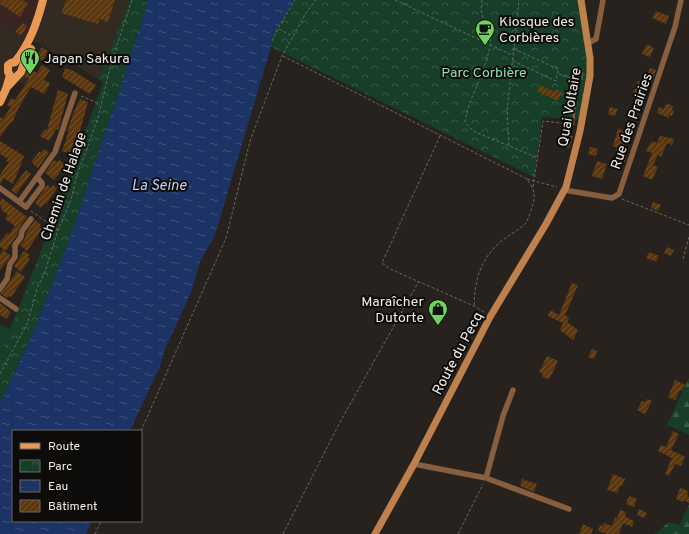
<svg xmlns="http://www.w3.org/2000/svg" width="689" height="534" font-family="Overpass,sans-serif">
  <defs>
    <pattern id="forest-firs" width="22" height="20" patternUnits="userSpaceOnUse"><rect width="22" height="20" fill="#173e27"/><path d="M5 1l3.5 6h-7zM16 11l3.5 6h-7z" fill="#395a46"/></pattern>
    <pattern id="park-crowns" width="20" height="18" patternUnits="userSpaceOnUse"><rect width="20" height="18" fill="#173e27"/><path d="M2 6a3 3 0 1 1 6 0M12 15a3 3 0 1 1 6 0" fill="none" stroke="#395a46"/></pattern>
    <pattern id="water-ripples" width="26" height="14" patternUnits="userSpaceOnUse"><rect width="26" height="14" fill="#1c3465"/><path d="M2 4q2-2 4 0t4 0M15 11q2-2 4 0t4 0" fill="none" stroke="#3d527b"/></pattern>
    <pattern id="building-hatch" width="6" height="6" patternUnits="userSpaceOnUse"><rect width="6" height="6" fill="#5b3710"/><path d="M-1 1l2-2M0 6l6-6M5 7l2-2" fill="none" stroke="#735433"/></pattern>
  </defs>
  <rect width="100%" height="100%" fill="#27221e"/>
  <path fill="#332a21" d="M45,0H130L98,79L38,43L32,41L22,61L39,75L32,87L12,79L0,94V23Z"/>
  <path fill="#382521" d="M0,0H45L32,41L23,37L0,23Z"/>
  <path fill="#173e27" d="M0,324L10,329L0,355Z"/>
  <path fill="url(#forest-firs)" d="M689,378V435L667,425Z
    M689,505V534H655L669,522L679,525Z"/>
  <path fill="url(#park-crowns)" d="M130,0H148L121,87L102,141L73,229L34,331L0,403V355L59,205L103,82L98,79Z
    M294,0H580L590,58L582,120L542,117L534,177L271,47V39Z"/>
  <path fill="url(#water-ripples)" d="M148,0H294L271,39V47L215,235L199,264L193,288L165,349L160,366L130,431H13V521H92L86,534H0V403L34,331L73,229L102,141L121,87Z"/>
  <path fill="url(#building-hatch)" d="M0,0H22L28,3L20,17L0,4Z
    M66,0H115L108,22L100,19L98,24L61,13Z
    M656,11L669,16L666,24L652,18Z
    M23,23L27,26L22,34H21L20,35L15,32Z
    M647,44L654,48L650,57L642,54Z
    M42,47L48,51L43,61L36,57Z
    M42,65L50,70L44,80L50,83L49,86L44,94L31,87L18,109L12,123L11,122L0,137V117L3,119L11,107L7,105L11,98L15,100L29,79L25,76L29,68L37,73Z
    M65,68L70,70V69L96,85L90,94L62,77Z
    M650,68L656,70L652,82L646,80Z
    M638,81L646,84L641,98L633,95Z
    M540,85L555,92L556,89L562,92L558,101L537,91Z
    M58,90L68,94L58,130L56,129L49,141L40,136L45,129L47,130Z
    M80,99L88,102L78,138H76L71,154L62,151L70,127L66,133L78,102H79Z
    M666,103L673,106L672,110L674,111L672,116L669,115V118L657,113L659,107L664,109Z
    M610,107L618,109L615,116L608,114Z
    M618,129L629,132L624,151L613,146Z
    M563,131L571,133V136H573L569,148L562,146L564,138L562,137Z
    M660,136L674,139L672,145L667,143L661,157L658,155L653,165L658,167L652,180L643,176L652,153L646,151L650,143H652V141L657,143Z
    M0,141L24,156L13,184L4,178L0,184V175L9,162L6,161L8,159L0,154Z
    M590,147L598,149L596,156L588,154Z
    M44,149L49,153L38,168L31,162L40,151L41,153Z
    M619,153L627,156L625,162L617,159Z
    M54,160L57,162L59,160L66,165L54,180L45,173Z
    M597,161L607,164L602,179L592,176Z
    M26,170L31,174L16,194L11,190Z
    M47,185L51,188L53,185L57,188L46,204L45,203L41,208L35,203Z
    M2,198L27,217L19,228L17,235L6,251L0,247V242L7,233L9,234L15,226L5,219L8,215L1,210L2,208L0,206V201Z
    M653,202L661,205L658,211L651,208Z
    M35,220L41,225L40,227L42,229L27,251L20,245L25,239L26,233Z
    M667,247L674,250L671,256L664,253Z
    M3,250L11,256L0,270V254Z
    M24,251L30,255L28,258L30,259L21,272L14,266Z
    M649,252L659,256L656,262L646,258Z
    M17,271L25,277L11,297L9,296L7,298L0,293L3,291Z
    M572,283L578,285L565,315L569,318L567,322L578,330L573,340L560,330L563,323L548,316L550,310L559,315Z
    M0,303L11,312L6,319L0,315Z
    M592,349L597,351L594,359L588,357Z
    M547,356L558,361L550,378L548,379L542,377L543,374L539,372Z
    M675,380L685,385L682,391L680,390L675,400L668,397Z
    M647,399L652,401L645,414L637,410L642,401L645,402Z
    M673,431L679,434L671,450L685,457L681,466L675,464L669,476L665,474L672,458L658,451L661,445L666,447Z
    M613,474L625,479L622,486H620L617,493L607,490Z
    M522,479L537,484L534,492L520,486Z
    M680,488L688,491L687,496L689,497V503L684,500L683,502L676,499Z
    M629,496L637,499L634,507L626,504Z
    M639,509L647,513L644,518L637,515Z
    M620,510L626,512L625,515L626,517L634,521L632,527L623,523L619,534H607L598,531L600,525L603,526L604,523L612,526L615,518H617Z
    M583,524L593,529L591,534H579Z"/>
  <g fill="none" stroke-linecap="round" stroke-linejoin="round">
    <path stroke="#6c6864" stroke-width="1" stroke-dasharray="3 2" stroke-linecap="butt" d="M395,0L512,55
      M482,0C478,20 492,28 490,45C486,72 469,96 465,122L473,131L538,158
      M279,29L292,36
      M272,41L278,28L295,0
      M283,56L527,179C536,192 536,198 530,213C528,217 528,222 525,224C515,233 502,238 493,249C478,267 475,283 474,306
      M513,61L556,81L558,69L514,49
      M559,74L571,78
      M582,80L583,69
      M81,96L100,104
      M440,136L382,263L390,269L474,306L484,312
      M509,145L507,112L519,0
      M527,179L557,187
      M533,187L543,121L569,124
      M622,199L689,225
      M31,211L58,230
      M683,259L689,237
      M0,374L27,324L38,286L45,272L58,230L71,200L76,178L98,118L112,60L132,0
      M141,431L226,238L250,141L282,56L306,13L316,0
      M95,534L101,521
      M283,534L339,424L419,281
      M458,534L483,484"/>
    <path stroke="#865f40" stroke-width="2.5" d="M573,124L577,80"/>
    <path stroke="#865f40" stroke-width="5.5" d="M588,43L596,39L603,0
      M0,188L26,207L42,186V183L37,177
      M564,190L612,198L619,194L675,27L681,0
      M19,202L55,152L75,93
      M0,289L7,279L10,264L15,257V245L21,237L22,231L31,219
      M0,298L16,309
      M414,464L486,478L569,509
      M486,478L503,416L513,390"/>
    <path stroke="#be804c" stroke-width="7" d="M375,534L414,464L490,317L546,224L566,187L580,131L590,76V58L581,0"/>
    <path stroke="#ea9954" stroke-width="8" d="M8,86L21,72L26,57L31,49
      M0,102L6,89L10,75L8,72V65L11,63L15,62C30,43 37,23 43,0"/>
  </g>
  <defs>
    <symbol id="cafe-pin" viewBox="-11 -11 22 30"><path d="M0 17L-7.5 6A9.5 9.5 0 1 1 7.5 6Z" fill="#6fd360" stroke="#0e0c0a"/><path d="M-5.5-4.5H6V0H3Q3 3.5 0 3.5H-2.5Q-5.5 3.5-5.5 0ZM3-3.2v2h1.7v-2ZM-6 4.5H4V6H-6Z" fill="#111"/></symbol>
    <symbol id="restaurant-pin" viewBox="-11 -11 22 30"><path d="M0 17L-7.5 6A9.5 9.5 0 1 1 7.5 6Z" fill="#6fd360" stroke="#0e0c0a"/><path d="M-5-6h1v4h1v-4h1v4h1v-4h1v5L-1.5 .5V6h-2V.5L-5-1ZM5-6V6H3V1.5H1.5Q1.5-4 5-6Z" fill="#111"/></symbol>
    <symbol id="shop-pin" viewBox="-11 -11 22 30"><path d="M0 17L-7.5 6A9.5 9.5 0 1 1 7.5 6Z" fill="#6fd360" stroke="#0e0c0a"/><path d="M-5-2.5h2.3a2.7 3.5 0 0 1 5.4 0H5L5.5 6h-11ZM-1.5-2.5h3a1.5 2.3 0 0 0-3 0Z" fill="#111"/></symbol>
  </defs>
  <g fill-rule="evenodd">
    <use href="#cafe-pin" x="474" y="18" width="22" height="30"/>
    <use href="#restaurant-pin" x="19" y="47" width="22" height="30"/>
    <use href="#shop-pin" x="427" y="298" width="22" height="30"/>
  </g>
  <g text-anchor="middle" stroke-width="4" stroke-linejoin="round" paint-order="stroke">
    <g font-size="14" fill="#efece9" stroke="#0e0c0a" text-anchor="start">
      <text x="499" y="26">Kiosque des<tspan x="499" dy="16">Corbières</tspan></text>
      <text x="44" y="63">Japan Sakura</text>
      <text x="424" y="306" text-anchor="end">Maraîcher<tspan x="424" dy="16">Dutorte</tspan></text>
    </g>
    <g font-size="14" fill="#88e4a9" stroke="#0e0c0a">
      <text x="484" y="77">Parc Corbière</text>
    </g>
    <g font-size="14" fill="#efece9" stroke="#0e0c0a">
      <text transform="translate(569 107) rotate(-80)" y="5">Quai Voltaire</text>
      <text transform="translate(631 121) rotate(-71)" y="5">Rue des Prairies</text>
      <text transform="translate(63 186) rotate(-71)" y="5">Chemin de Halage</text>
      <text transform="translate(457 353) rotate(-62)" y="5">Route du Pecq</text>
    </g>
    <g font-size="15" font-style="italic" fill="#b5cfff" stroke="#0e0c0a">
      <text x="159" y="190">La Seine</text>
    </g>
  </g>
  <rect x="12" y="430" width="130" height="92" fill="#0e0c0a" stroke="#686663"/>
  <rect x="20" y="443" width="20" height="6" fill="#ea9954" stroke="#686663"/>
  <text x="48" y="450" font-size="12" fill="#efece9">Route</text>
  <rect x="20" y="460" width="20" height="12" fill="url(#park-crowns)" stroke="#686663"/>
  <text x="48" y="470" font-size="12" fill="#efece9">Parc</text>
  <rect x="20" y="480" width="20" height="12" fill="url(#water-ripples)" stroke="#686663"/>
  <text x="48" y="490" font-size="12" fill="#efece9">Eau</text>
  <rect x="20" y="500" width="20" height="12" fill="url(#building-hatch)" stroke="#686663"/>
  <text x="48" y="510" font-size="12" fill="#efece9">Bâtiment</text>
</svg>
